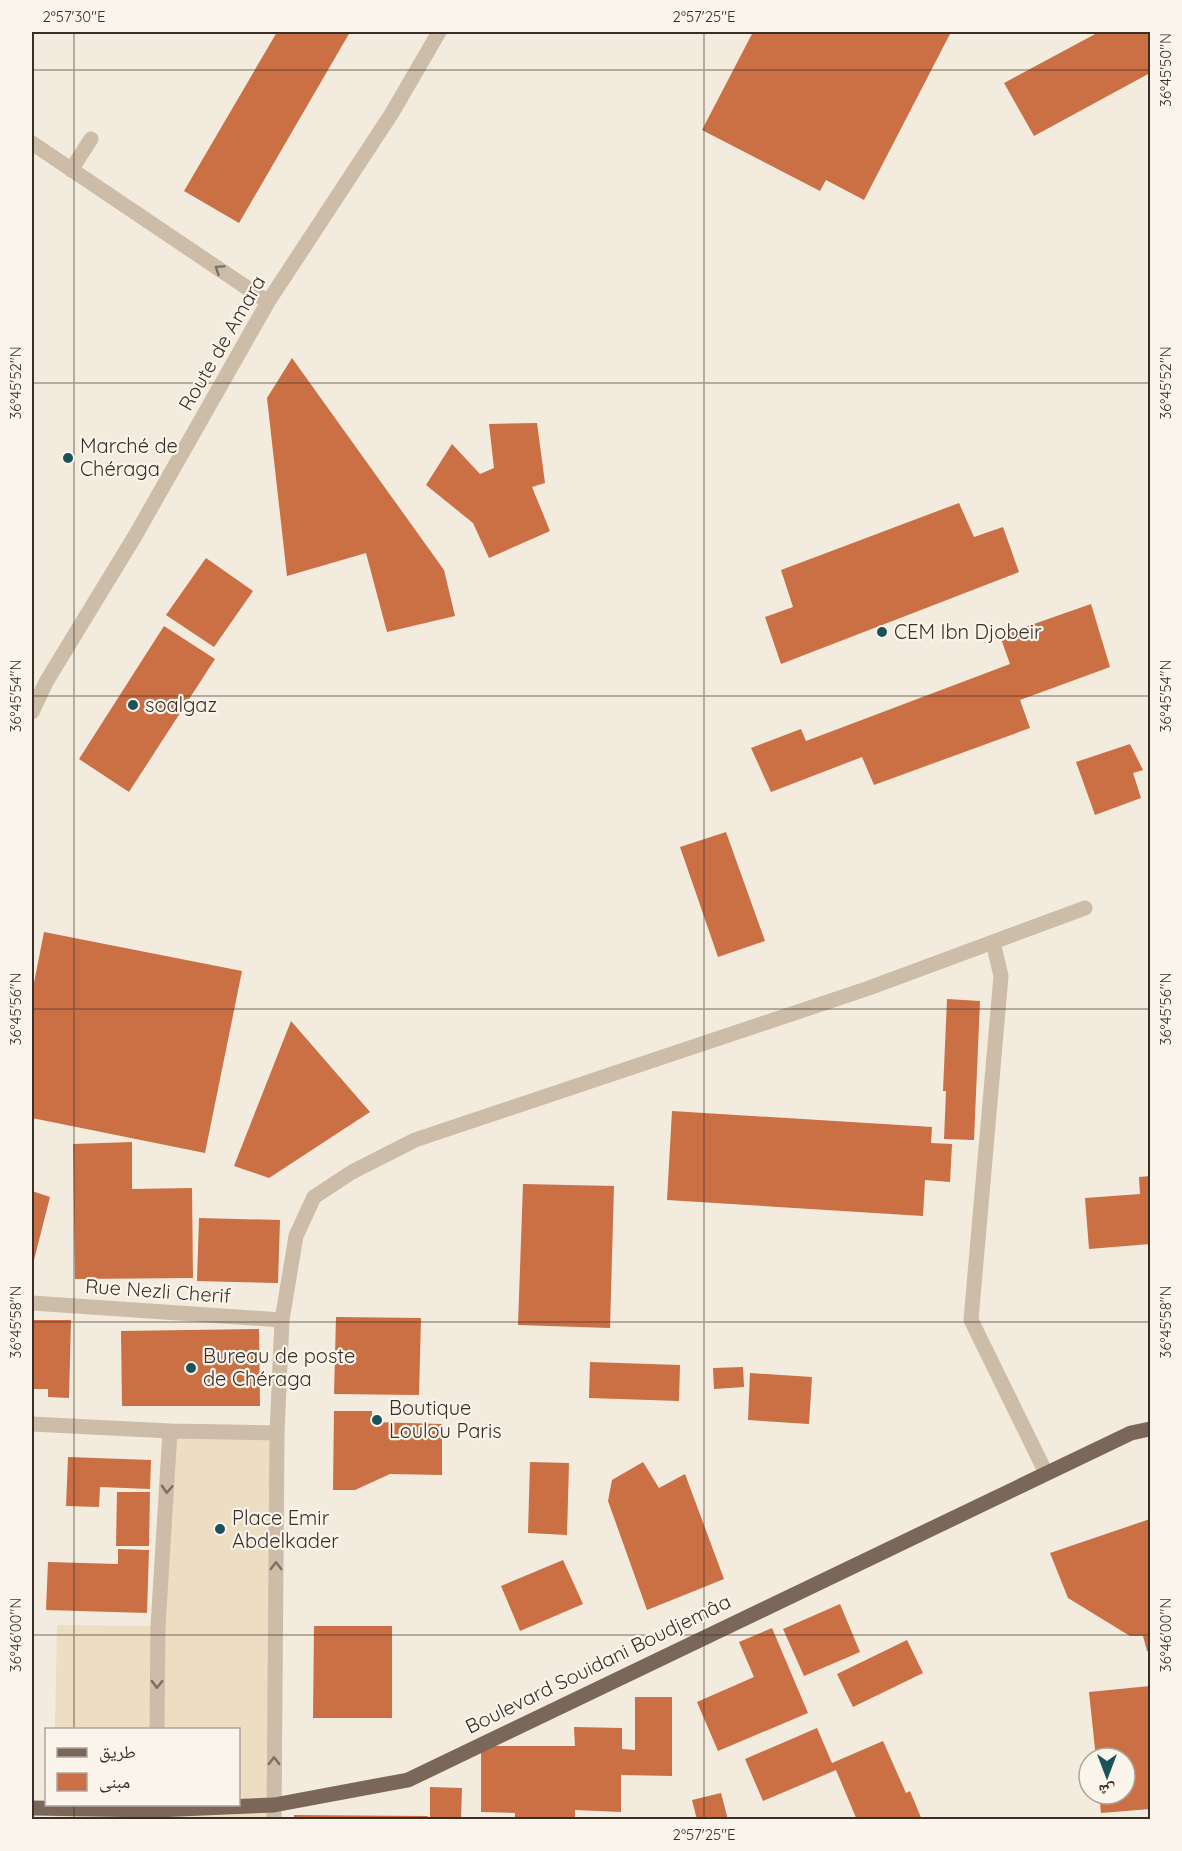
<svg xmlns="http://www.w3.org/2000/svg" width="1182" height="1851" font-family="Quicksand,'Noto Naskh Arabic',sans-serif">
  <rect width="100%" height="100%" fill="#f3ebdd"/>
  <path fill="#ecddc3" d="M170,1431L277,1433L274,1819L54,1820V1805L238,1804V1730L55,1729L57,1625L158,1626Z"/>
  <path fill="#ca7044" d="M277,32H350L239,223L184,191Z
    M753,32H951L864,200L826,180L820,191L702,130Z
    M1099,32H1150V73L1034,136L1004,83Z
    M292,358L444,570L455,616L387,632L366,553L287,576L267,398Z
    M537,423L545,483L532,487L550,531L489,558L473,523L426,485L452,444L480,474L494,468L489,424Z
    M959,503L974,537L1003,527L1019,572L781,664L765,617L793,607L781,570Z
    M206,558L253,591L214,647L166,615Z
    M1091,604L1110,667L1020,700L1030,728L874,785L862,757L771,792L751,748L801,729L806,741L1010,664L1000,636Z
    M164,626L215,659L129,792L79,759Z
    M1130,744L1143,770L1133,773L1141,798L1095,815L1076,762Z
    M726,832L765,941L718,957L680,847Z
    M44,932L242,971L205,1153L32,1118V993Z
    M947,999L980,1001L974,1140L944,1139L946,1091H943Z
    M291,1021L370,1112L269,1178L234,1166Z
    M672,1111L932,1127L931,1143L952,1144L950,1182L925,1180L923,1216L667,1200Z
    M132,1142V1189L192,1188L193,1278L75,1279L73,1144Z
    M1150,1176V1244L1089,1249L1085,1198L1140,1194L1139,1177Z
    M523,1184L614,1186L610,1328L518,1325Z
    M32,1191L50,1197L34,1260H32Z
    M199,1218L280,1220L278,1283L197,1281Z
    M336,1317L421,1318L419,1395L334,1394Z
    M32,1320H71L69,1398L48,1397V1389H32Z
    M259,1329L260,1406H122L121,1331Z
    M590,1362L680,1365L679,1401L589,1398Z
    M743,1367L744,1387L714,1389L713,1368Z
    M750,1373L812,1377L809,1424L748,1420Z
    M334,1411H372V1422L442,1424V1475L390,1474L355,1490H333Z
    M68,1457L151,1460L150,1489L100,1487L99,1507L66,1506Z
    M530,1462L569,1463L567,1535L528,1533Z
    M643,1462L659,1488L685,1474L724,1579L647,1610L608,1501L612,1480Z
    M117,1492H150L149,1546H116Z
    M1150,1519V1652L1147,1651L1143,1636H1130L1068,1598L1050,1553Z
    M118,1549L149,1550L147,1613L46,1610L48,1562L118,1564Z
    M563,1560L583,1604L520,1631L501,1586Z
    M840,1604L860,1652L804,1676L783,1629Z
    M314,1626H392V1718H313Z
    M772,1628L808,1713L718,1751L697,1702L754,1677L739,1642Z
    M907,1640L923,1673L853,1707L837,1674Z
    M1150,1686V1809L1101,1813L1099,1794H1125V1758H1096L1089,1692Z
    M635,1697H672V1776L621,1775V1812L575,1810V1820H515V1813L481,1812V1746H575L574,1727L622,1728V1749L635,1750Z
    M817,1728L832,1763L883,1741L906,1793L910,1791L922,1820H857L836,1770L763,1801L745,1759Z
    M430,1787L462,1788L461,1820H430Z
    M721,1793L728,1820H697L692,1800Z
    M294,1815L428,1816L427,1820H294Z"/>
  <g fill="none" stroke-linecap="round" stroke-linejoin="round">
    <path stroke="#ccbca8" stroke-width="15" d="M32,143L268,302
      M71,170L91,139
      M32,712L46,682L135,536L268,302L392,113L439,32
      M993,942L1001,976L971,1320L1046,1473
      M32,1303L282,1320
      M32,1424L170,1431L277,1433
      M157,1730L158,1626L170,1431
      M274,1820L277,1433L282,1320L296,1236L314,1197L352,1172L415,1140L869,988L1085,908"/>
    <path stroke="#7b6759" stroke-width="15" d="M32,1808L156,1810L274,1805L408,1780L1131,1433L1150,1429"/>
  </g>
  <defs><path id="oneway-chevron" d="M-2-3.5L2.5 0L-2 3.5" fill="none" stroke-width="1.6" stroke-linecap="round" stroke-linejoin="round" transform="scale(1.5)"/></defs>
  <g stroke="#7b6e62">
    <use href="#oneway-chevron" transform="translate(219 269) rotate(-146)"/>
    <use href="#oneway-chevron" transform="translate(167 1489) rotate(93)"/>
    <use href="#oneway-chevron" transform="translate(276 1566) rotate(-90)"/>
    <use href="#oneway-chevron" transform="translate(157 1684) rotate(91)"/>
    <use href="#oneway-chevron" transform="translate(274 1761) rotate(-90)"/>
  </g>
  <path fill="none" stroke="#392f29" stroke-width="1.5" stroke-opacity="0.45" d="M74,32V1730M704,32V1820M32,70H1150M32,383H1150M32,696H1150M32,1009H1150M32,1322H1150M32,1635H1150M74,1804V1820"/>
  <g fill="#1c525c" stroke="#faf4ea" stroke-width="2">
    <circle cx="68" cy="458" r="6"/>
    <circle cx="882" cy="632" r="6"/>
    <circle cx="133" cy="705" r="6"/>
    <circle cx="191" cy="1368" r="6"/>
    <circle cx="377" cy="1420" r="6"/>
    <circle cx="220" cy="1529" r="6"/>
  </g>
  <g text-anchor="middle" stroke-width="4.5" stroke-linejoin="round" paint-order="stroke">
    <g font-size="20" fill="#392f29" stroke="#faf4ea">
      <text transform="translate(222 343) rotate(-60)" y="7">Route de Amara</text>
      <text transform="translate(158 1291) rotate(4)" y="7">Rue Nezli Cherif</text>
      <text transform="translate(598 1664) rotate(-26)" y="7">Boulevard Souidani Boudjemâa</text>
    </g>
    <g font-size="20" fill="#392f29" stroke="#faf4ea" text-anchor="start">
      <text x="80" y="453">Marché de<tspan x="80" dy="23">Chéraga</tspan></text>
      <text x="894" y="639">CEM Ibn Djobeir</text>
      <text x="145" y="712">soalgaz</text>
      <text x="203" y="1363">Bureau de poste<tspan x="203" dy="23">de Chéraga</tspan></text>
      <text x="389" y="1415">Boutique<tspan x="389" dy="23">Loulou Paris</tspan></text>
      <text x="232" y="1525">Place Emir<tspan x="232" dy="23">Abdelkader</tspan></text>
    </g>
  </g>
  <rect width="1182" height="1851" fill="none" stroke="#faf4ea" stroke-width="66"/>
  <rect x="45" y="1728" width="195" height="78" fill="#faf4ea" stroke="#ada59d" stroke-width="1.5"/>
  <rect x="57" y="1748" width="30" height="9" fill="#7b6759" stroke="#ada59d" stroke-width="1.5"/>
  <text x="99" y="1758" font-size="18" fill="#392f29">طريق</text>
  <rect x="57" y="1773" width="30" height="18" fill="#ca7044" stroke="#ada59d" stroke-width="1.5"/>
  <text x="99" y="1788" font-size="18" fill="#392f29">مبنى</text>
  <g transform="translate(1107 1776) rotate(180)"><circle r="28" fill="#faf4ea" stroke="#ada59d" stroke-width="1.5"/>
  <path d="M0-4.5L10 22L0 15L-10 22Z" fill="#1c525c"/>
  <text y="-9" font-size="16" font-weight="bold" text-anchor="middle" fill="#392f29">ش</text>
  </g>
  <rect x="33" y="33" width="1116" height="1785" fill="none" stroke="#392f29" stroke-width="2"/>
  <g font-size="15" text-anchor="middle" fill="#392f29">
    <text x="74" y="22">2°57'30"E</text>
    <text x="704" y="22">2°57'25"E</text>
    <text transform="translate(1166 70) rotate(-90)" y="5">36°45'50"N</text>
    <text transform="translate(1166 383) rotate(-90)" y="5">36°45'52"N</text>
    <text transform="translate(16 383) rotate(-90)" y="5">36°45'52"N</text>
    <text transform="translate(1166 696) rotate(-90)" y="5">36°45'54"N</text>
    <text transform="translate(16 696) rotate(-90)" y="5">36°45'54"N</text>
    <text transform="translate(16 1009) rotate(-90)" y="5">36°45'56"N</text>
    <text transform="translate(1166 1009) rotate(-90)" y="5">36°45'56"N</text>
    <text transform="translate(16 1322) rotate(-90)" y="5">36°45'58"N</text>
    <text transform="translate(1166 1322) rotate(-90)" y="5">36°45'58"N</text>
    <text transform="translate(1166 1635) rotate(-90)" y="5">36°46'00"N</text>
    <text transform="translate(16 1635) rotate(-90)" y="5">36°46'00"N</text>
    <text x="704" y="1840">2°57'25"E</text>
  </g>
</svg>
